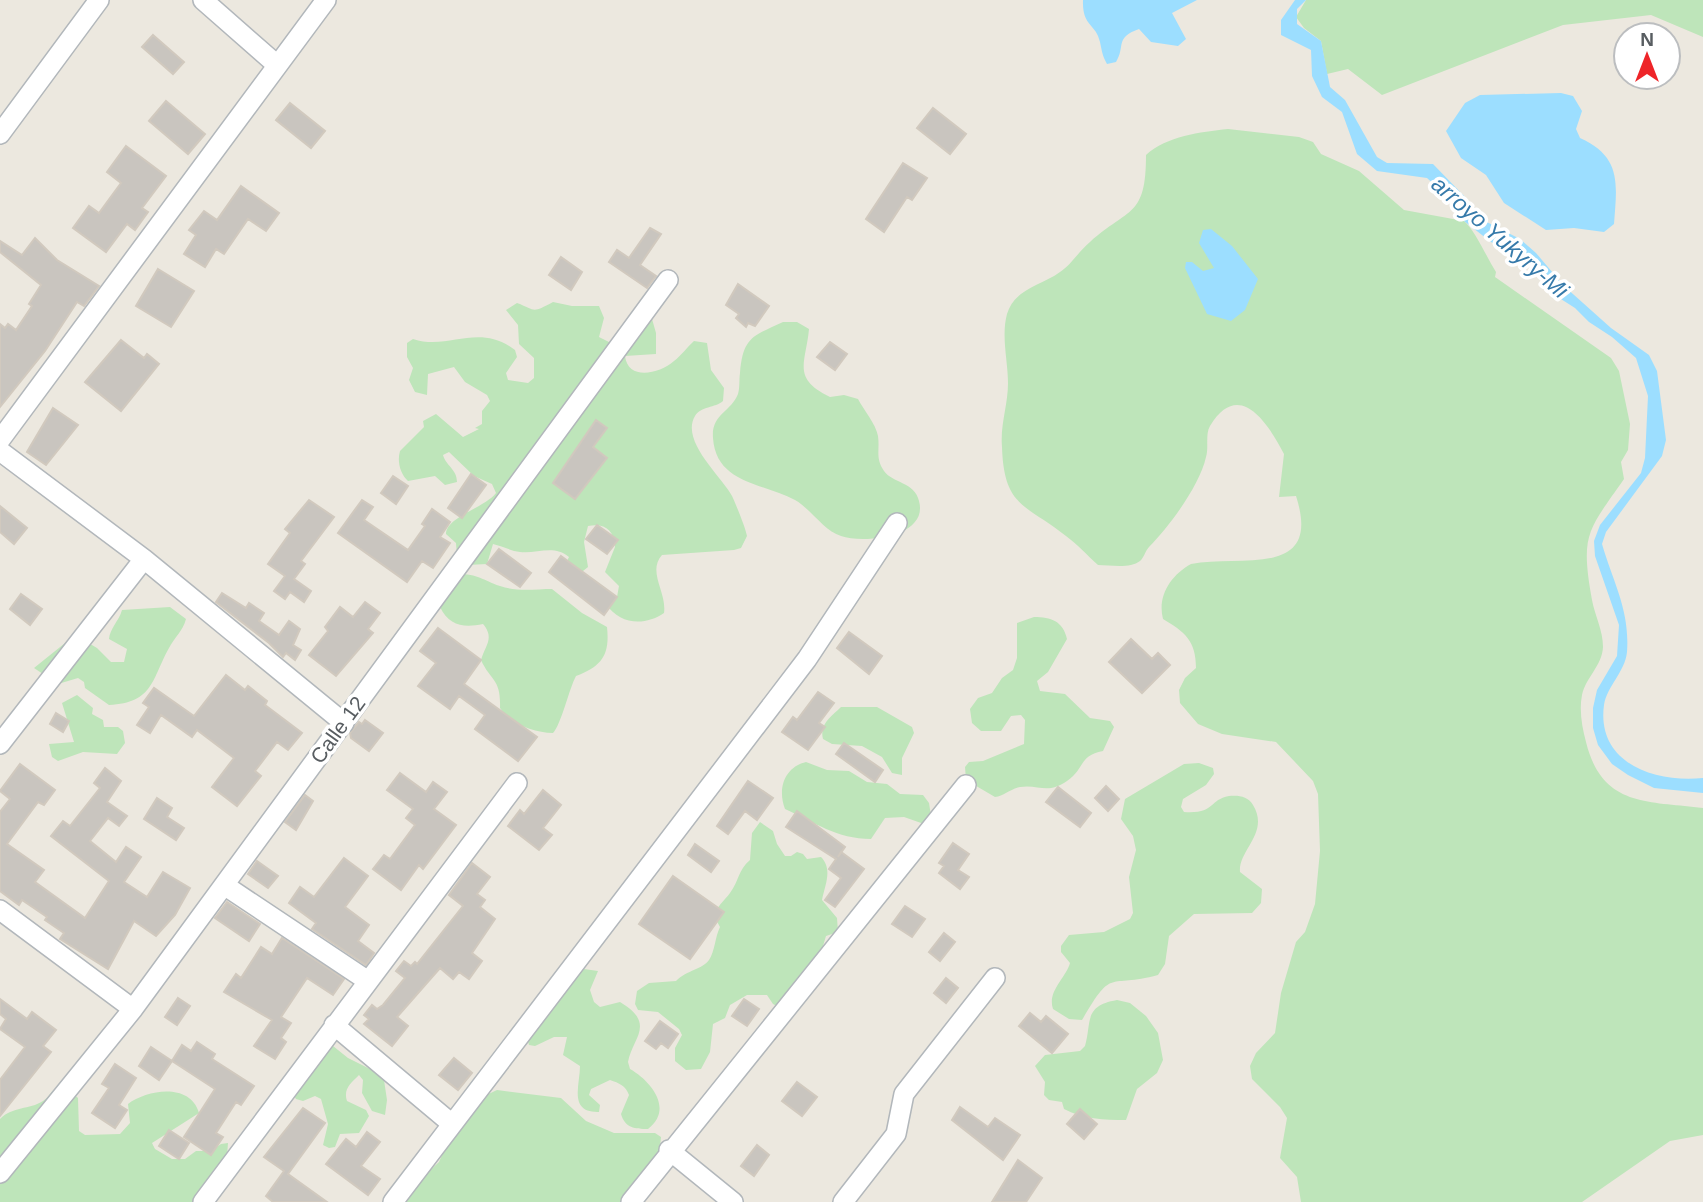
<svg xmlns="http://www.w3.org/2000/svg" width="1703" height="1202" font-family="Helvetica,sans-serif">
  <rect width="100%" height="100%" fill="#ece8df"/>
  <path fill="#bee5ba" d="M1306,0H1703V37L1651,15L1563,25L1382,95L1348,69L1327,74L1321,41L1304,28L1296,17Z
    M1228,129L1299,137L1313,142L1321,154L1359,171L1404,210L1464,221C1475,230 1487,258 1496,272L1495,277L1611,358L1619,371L1630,424L1628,450L1621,462L1624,479C1588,531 1580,533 1592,600C1595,616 1603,630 1603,647C1602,666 1586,677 1582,695C1579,710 1582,727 1586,742C1602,807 1647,801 1703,808V1135L1670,1141L1582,1202H1301L1297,1177L1280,1158L1287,1118L1280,1107L1252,1079L1250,1066L1256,1053L1275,1033L1281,993L1296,942L1305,932L1315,904L1320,851L1318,794L1313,781L1276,742L1222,734L1198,724L1180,703L1179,690L1185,678L1196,668C1196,641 1185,632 1163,619C1157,596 1171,575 1191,564C1240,554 1323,580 1296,496L1279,497L1284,454C1268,423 1239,378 1210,426C1205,434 1209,448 1206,457C1200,485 1169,527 1149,547C1145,551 1144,558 1140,561C1130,569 1110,565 1098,565C1087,555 1077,544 1066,536C1026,504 1004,508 1002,447C1000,425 1008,405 1008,383C1008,361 1001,336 1007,314C1015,288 1041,286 1060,272C1071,265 1079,251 1090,242C1129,207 1146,218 1146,155C1167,136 1200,132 1228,129Z
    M553,302L572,306H599L604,318L599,337L611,343L646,316L652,319L656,333V354L625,356C628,381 659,374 674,361C681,356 687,347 694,341L707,343L711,370L724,388L723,401C715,408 701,406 695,416C680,441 722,477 732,496C735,502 746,529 747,536L741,548L734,550L662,555C647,572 667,592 664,613C645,626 620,625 606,604L617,597L619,586L605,572L615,547C614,529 604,523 588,526L584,542L588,567L578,575L566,563L569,557C554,544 537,554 520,552C511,551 502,546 493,544L487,564L467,565L457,556L456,543L446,534C446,517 486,507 496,493L492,484L474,476L449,452L443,455C446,466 457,469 457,482L445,485L435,476L408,481C400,474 397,461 400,451L424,427L423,421L436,414L463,437L479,429L475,428L482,424V411L490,401L487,395L465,382L454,367L428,374L427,395L415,392L409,380L413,368L407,357V343L413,339C449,351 478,322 515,350L517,357L506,373L508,380L528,383L534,378V358L519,344L518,325L506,310L517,303C536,310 531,314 553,302Z
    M783,322H797L809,329C806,363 791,378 830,397L844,395L858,399C863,409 876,424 878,436C880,450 875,458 884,471C892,483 915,482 919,501C929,537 864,544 841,536C824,531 811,509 795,500C764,483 716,484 713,438C711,414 731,412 738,394C740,388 739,379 740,373C743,337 753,336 783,322Z
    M457,574C479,574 482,580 500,586C517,592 535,589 552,589L582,613L607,627C610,655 602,666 576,676C569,689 561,725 553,733C534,733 511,724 500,708C501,678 491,682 481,660C485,646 495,638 483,624C464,628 449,626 440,607Z
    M170,607L186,619C183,631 174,638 169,648C152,678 154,703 109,705L85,688L84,682L78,678L58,684L34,668L75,635L97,648L111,662H124L127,649L109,639C110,628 119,621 122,610Z
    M1034,617C1051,617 1063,621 1067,639L1048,672L1037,681L1040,691L1065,694L1090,718L1110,721L1114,727L1103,751C1078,756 1085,769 1067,781C1047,795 1039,784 1020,787C1010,789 1004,796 995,797L966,780L965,767L969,762L983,761L1024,744L1025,720L1021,715L1011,716L1001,731H981L972,723L970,709L978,698L992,693L1002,678L1013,670L1017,658V623Z
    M77,695L93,708L92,714L103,720L104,727H118L123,731L125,743L117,754L83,752L58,761L52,757L49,744L74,742L62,703Z
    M841,707H877L912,727L914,733L902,758V775L892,773L882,757L862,746L832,744L823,739C819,724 832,716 841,707Z
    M806,762L827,770L849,771L867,782L887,784L900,794L923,795L929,803L931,816L924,824L904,817L885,818L871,839C837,839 814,822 785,809C777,788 785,767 806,762Z
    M1199,763L1213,768L1214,774L1206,785L1183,799L1181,807L1184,812C1216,814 1208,800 1229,796C1238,795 1248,796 1253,805C1270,833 1238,850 1240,872L1262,889L1261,903L1252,913L1194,914L1169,936L1165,964L1158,975C1106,989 1114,966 1082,1020L1069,1019L1053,1009C1047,991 1066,978 1070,963L1061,952V946L1069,935L1104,932L1130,919L1133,913L1129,877L1136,850L1133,836L1121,819L1125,799L1184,764Z
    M760,822L773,831L777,844L785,856H791L797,852L803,854L807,859L821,857C833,869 825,885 822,900L837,918L838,932L826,936L820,956L779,1007L773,1004L767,995H747L730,1005L725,1018L713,1024L710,1052L701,1069L686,1070L675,1061V1048L682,1035L679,1029L658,1012L638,1010L635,1004L637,991L649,983L676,981C687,970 703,969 709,960C715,951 715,937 720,927L714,916C717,906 724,901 730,893C739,881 738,870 750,860L752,833Z
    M577,968L598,971L590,990L594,1002L600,1007L620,1002C657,1024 632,1038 628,1062L630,1069C651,1081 674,1109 648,1129C635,1129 625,1128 621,1114L629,1095C626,1086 619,1083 610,1080L591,1089L589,1095L600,1105L599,1112C568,1113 580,1085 580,1066L563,1055L567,1037H554L535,1046L529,1045L527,1038Z
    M1117,1000L1130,1003L1146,1016L1158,1033L1163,1060L1157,1073L1137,1089L1126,1120C1105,1120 1082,1119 1064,1109L1062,1102L1049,1100L1044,1095L1045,1082L1035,1066L1045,1055L1080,1051L1085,1046C1092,1022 1083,1006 1117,1000Z
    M333,1046L348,1058L380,1074L384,1080L387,1100L385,1115L372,1111L362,1093L363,1080L359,1075C351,1083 343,1089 347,1101L366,1110L369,1116L359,1133L340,1134L335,1147L329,1148L323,1145L328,1124L321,1099L315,1096L303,1101L296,1099L293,1094Z
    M60,1086L67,1088L78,1098L79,1131L85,1135L120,1134L130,1123L128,1104C147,1090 190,1082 199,1113L152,1143L155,1149L172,1159H185L196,1151H211L221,1144L228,1143L227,1156L209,1202H0V1119C13,1106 29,1110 43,1101C51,1096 51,1089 60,1086Z
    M497,1090L561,1098L586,1121L614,1133H655L661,1137C659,1172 638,1176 622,1202H396L439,1162L453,1130L478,1099Z"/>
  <path fill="#9cdeff" d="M1083,0H1197L1172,13L1186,39L1178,46L1151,42L1139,29C1114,38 1126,46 1116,62L1107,64C1102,55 1102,51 1100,42C1096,23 1082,27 1083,0Z
    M1295,0H1306L1297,9V24L1321,41L1330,87L1345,100L1377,157L1387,163L1433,164L1466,198L1469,208L1479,218L1520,239L1536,253L1564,286L1611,328L1649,355L1657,371L1666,440L1662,456L1606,532L1602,544C1613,582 1630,610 1627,652C1625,672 1607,686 1604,705C1596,764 1656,783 1703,778V793L1654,788L1628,775L1612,764L1598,745L1593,728V708L1597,690L1617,656L1619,625L1595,556L1594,541L1600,525L1641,473L1645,458L1648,396L1636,358L1612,337L1589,322L1575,308L1553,294L1522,257L1491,242L1464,221L1451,200L1427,178L1377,171L1357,154L1342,112L1322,97L1312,76L1311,50L1281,35V20Z
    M1561,93L1573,96L1582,111L1576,129L1580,138C1622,157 1617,184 1614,224L1604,232L1574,228L1546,230L1504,203L1486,175L1461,158L1446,131L1465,103L1480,95Z
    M1211,229L1232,246L1258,279L1245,310L1231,321L1207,314L1185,268L1186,262H1192L1203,271L1214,268L1199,243L1203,230Z"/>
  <path fill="#c9c5bf" stroke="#d1c9be" stroke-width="2" d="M153,35L184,62L173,74L142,47Z
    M166,101L205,134L188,154L149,121Z
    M290,103L325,131L311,148L276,120Z
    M933,108L966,134L950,154L917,128Z
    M126,146L166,176L142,208L148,212L135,230L127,224L106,252L73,228L89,206L99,213L121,183L107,172Z
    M903,163L927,178L912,200L907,197L884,232L866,219Z
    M241,186L279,213L266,231L248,219L224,254L216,249L205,267L184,254L196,235L189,230L204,211L217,220Z
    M650,228L661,234L640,265L656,276L647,288L609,262L617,250L629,258Z
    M35,238L57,260L99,286L84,306L77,302L45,351L0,407V324L5,328L8,324L16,330L32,306L29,304L41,285L0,252V241L22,255Z
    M561,257L582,272L571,290L549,275Z
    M158,269L194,291L171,327L136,306Z
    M738,284L769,306L755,326L748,323L746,327L736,318L739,314L726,305Z
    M121,340L144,358L147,354L159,364L121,411L85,382Z
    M830,342L847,354L835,370L817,357Z
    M53,408L78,425L46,465L27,452Z
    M596,420L607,428L593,447L607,458L575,499L553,483Z
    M471,474L486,485L462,518L448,508Z
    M393,476L408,486L396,504L381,493Z
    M309,500L334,517L301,561L305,564L294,579L311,591L304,602L290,592L285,599L274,591L285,576L268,564L290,533L285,529Z
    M362,500L373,507L364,520L408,550L425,526L422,524L432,509L450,522L440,537L450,543L433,568L422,561L407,582L338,533Z
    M0,506L27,528L14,544L0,532Z
    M597,525L618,540L607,554L586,539Z
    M499,549L531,573L520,587L487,564Z
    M561,556L617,597L604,615L549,572Z
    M222,593L246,608L249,603L264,613L259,621L279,635L289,621L300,629L293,645L301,650L295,660L286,653L283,657L269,643L216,602Z
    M21,594L42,609L30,625L10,609Z
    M365,602L380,613L368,629L373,633L336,676L309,655L328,631L325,627L340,607L353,617Z
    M438,628L481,660L464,684L537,737L518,761L475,729L485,715L459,696L450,709L418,686L436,663L420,651Z
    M849,632L882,656L869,674L837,648Z
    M1131,639L1152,659L1158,653L1170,665L1142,693L1109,662Z
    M226,675L245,690L248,686L267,701L265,705L302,733L288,750L277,742L255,771L261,776L237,806L212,787L234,758L197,730L192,737L161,715L150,733L137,725L149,707L143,703L154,688L194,716Z
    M818,692L834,703L819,723L825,727L808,750L782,732L793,717L797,720Z
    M56,713L69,721L63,732L50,724Z
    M365,720L383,733L369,751L351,738L350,733L359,722L362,724Z
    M844,743L883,770L875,782L836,754Z
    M20,764L55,790L44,805L38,802L7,844L44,870L35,882L85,918L109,881L51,836L63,821L70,826L100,788L94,783L105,768L121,781L107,802L127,816L119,826L108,818L90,841L116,862L126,847L141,857L124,882L147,897L163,872L190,888L175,915L156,936L134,921L108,969L60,939L64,933L45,920L47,917L22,900L19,905L0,891V812L10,799L0,791Z
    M400,773L426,792L433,782L447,792L434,809L456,825L423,869L419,865L401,890L373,869L384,855L390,859L415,825L406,818L413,809L387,790Z
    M748,781L773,798L757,820L745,811L728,834L717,826Z
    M1106,786L1119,799L1108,811L1095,798Z
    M1058,787L1091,813L1080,827L1046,802Z
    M543,790L561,805L543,828L552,835L539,850L508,826L520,810L524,814Z
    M305,795L313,801L296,830L285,822Z
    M157,798L172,808L167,817L184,828L176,840L144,819Z
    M797,811L845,847L838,857L841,852L864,869L835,907L825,900L841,878L829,869L836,859L786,827Z
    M953,843L969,854L958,870L969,877L960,889L939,873L944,866L939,863Z
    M695,844L719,861L711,872L688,855Z
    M344,858L368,876L345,907L369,925L358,941L374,953L366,965L312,929L316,923L289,903L300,887L314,897Z
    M257,861L278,876L268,888L248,874Z
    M472,863L490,877L477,894L485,900L480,907L495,919L472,953L482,961L469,979L459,972L453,979L440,968L397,1017L408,1026L392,1046L364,1024L369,1019L364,1015L372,1005L377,1009L383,1005L405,978L396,971L404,961L411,966L415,962L417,964L463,906L449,895Z
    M673,876L724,912L690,959L639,924Z
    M227,902L260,924L249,941L215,918Z
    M905,906L925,919L912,937L892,924Z
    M944,933L955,942L940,961L929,952Z
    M282,938L344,979L333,995L307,978L281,1017L291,1023L281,1038L286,1042L275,1059L254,1046L272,1020L224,992L236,974L241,978L261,947L272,954Z
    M946,978L958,988L946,1003L934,993Z
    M178,998L190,1006L177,1025L165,1017Z
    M0,999L27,1019L32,1012L56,1030L43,1046L51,1052L0,1116V1080L25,1047L0,1029L6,1019L0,1014Z
    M744,999L759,1009L747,1026L732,1016Z
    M1030,1013L1041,1022L1046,1016L1068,1034L1052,1053L1019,1026Z
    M660,1021L678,1034L668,1048L661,1043L656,1049L645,1041Z
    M197,1042L215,1054L212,1059L254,1086L241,1105L236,1102L216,1133L223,1137L211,1155L184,1137L215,1089L172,1061L182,1045L191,1051Z
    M151,1047L172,1061L159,1080L139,1066Z
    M454,1058L472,1073L458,1090L439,1075Z
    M115,1064L136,1078L119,1105L127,1110L115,1128L92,1113L109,1088L102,1084Z
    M797,1082L817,1097L802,1116L782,1101Z
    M960,1107L988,1127L995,1118L1020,1135L1003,1160L952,1120Z
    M303,1108L325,1123L288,1174L327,1202H273L266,1196L284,1171L264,1157Z
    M1080,1109L1097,1124L1084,1139L1067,1124Z
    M169,1130L189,1143L179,1159L159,1146Z
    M367,1132L380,1142L361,1166L380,1179L368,1195L326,1164L346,1139L356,1147Z
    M757,1145L769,1155L754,1176L741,1166Z
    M1018,1160L1042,1178L1026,1202H992Z"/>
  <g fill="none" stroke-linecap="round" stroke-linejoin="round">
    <defs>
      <path id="street" d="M203,0L277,65
        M0,134L99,0
        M0,440L326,0
        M0,451L144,559L344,723
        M0,744L144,559
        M224,885L368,981
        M0,910L133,1009
        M334,1025L452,1124
        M669,1150L733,1202
        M0,1173L133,1009L668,280
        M203,1202L517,783
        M393,1202L807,659L897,523
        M631,1202L966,785
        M843,1202L896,1134L904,1094L995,978"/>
    </defs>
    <use href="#street" stroke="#b2b7bb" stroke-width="22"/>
    <use href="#street" stroke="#fff" stroke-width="19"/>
  </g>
  <g text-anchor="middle" stroke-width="7" stroke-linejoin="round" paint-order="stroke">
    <g font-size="21" fill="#585d61" stroke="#fff">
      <text transform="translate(338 730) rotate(-54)" y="7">Calle 12</text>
    </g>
    <g font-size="23" font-style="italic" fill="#367aaa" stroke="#fff">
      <text transform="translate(1500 237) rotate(41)" y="8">arroyo Yukyry-Mi</text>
    </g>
  </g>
  <g transform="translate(1647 56)"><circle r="33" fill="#ffffff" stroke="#bcbec0" stroke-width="2"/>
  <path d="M0-5L12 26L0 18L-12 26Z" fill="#ee2428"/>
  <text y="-10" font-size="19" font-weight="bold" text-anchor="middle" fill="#585d61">N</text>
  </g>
</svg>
